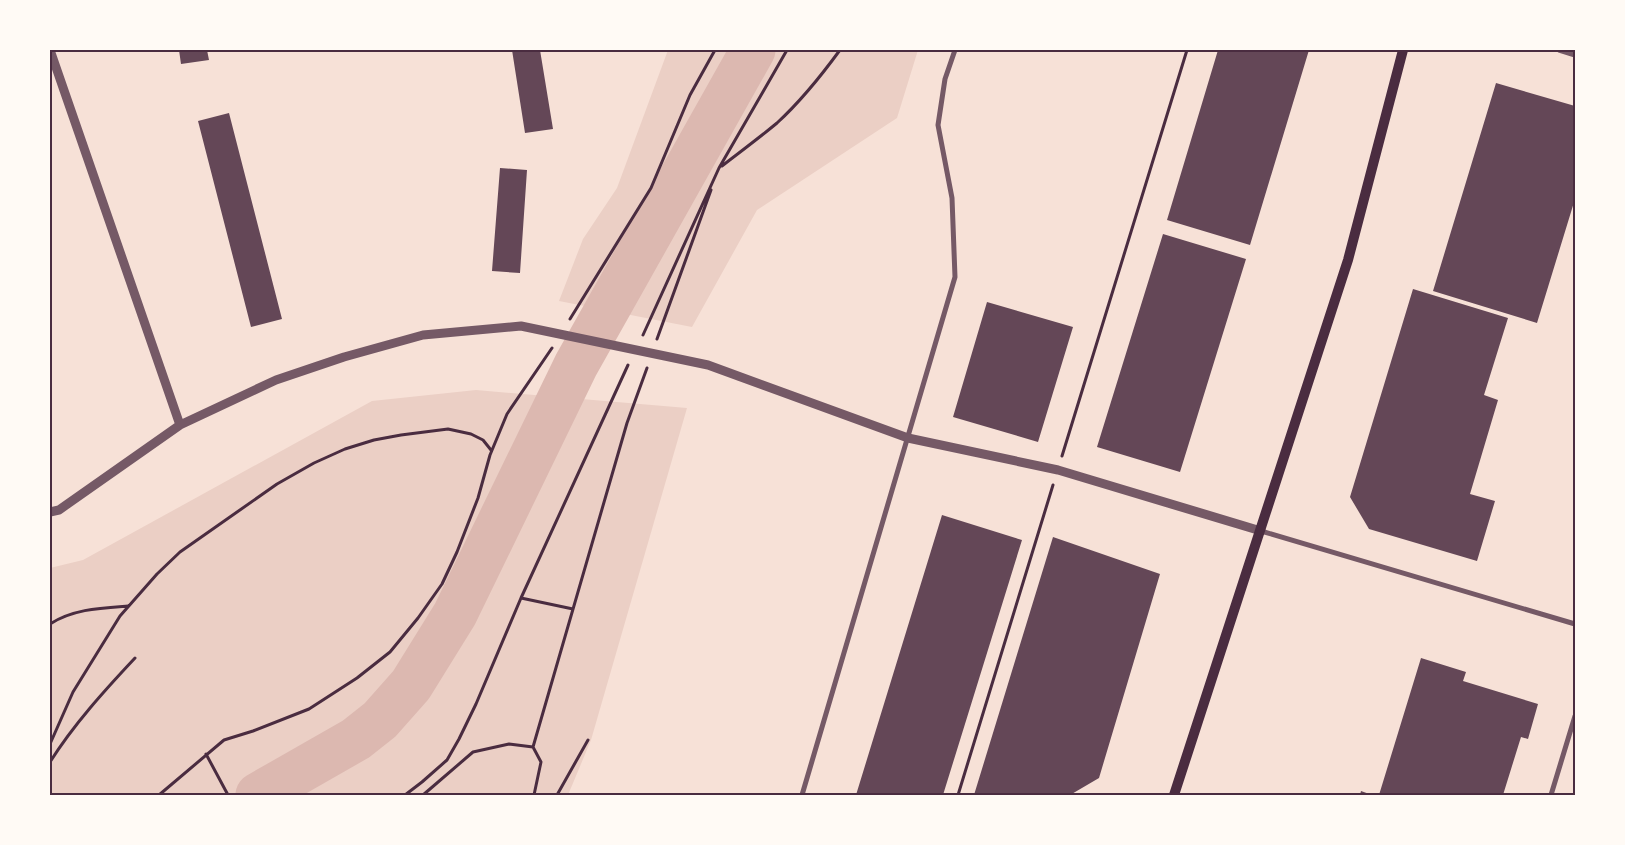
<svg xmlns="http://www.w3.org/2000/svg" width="1625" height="845" font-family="'PT Sans Narrow',sans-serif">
  <rect width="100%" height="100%" fill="#f7e1d7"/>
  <path fill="#ebcfc5" d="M668,50H918L897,118L757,210L692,327L559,301L583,239L617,188Z
    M476,390L687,408L591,740L568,795H50V568L83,560L372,401Z"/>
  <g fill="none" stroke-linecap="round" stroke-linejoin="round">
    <path stroke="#dcb8b0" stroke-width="45" d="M258,795L356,739L380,720L411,685L455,614L576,365L753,50"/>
  </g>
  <path fill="#644757" d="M179,50H207L209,60L181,64Z
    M512,50H540L553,129L525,133Z
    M1218,50H1309L1250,245L1167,220Z
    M1496,83L1575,106V199L1537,323L1433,291Z
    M229,113L282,319L251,327L198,121Z
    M500,168L527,170L520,273L492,271Z
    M1163,234L1246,259L1180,472L1097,447Z
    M1413,289L1508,318L1484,395L1498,400L1470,494L1495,501L1477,561L1369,529L1350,497Z
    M987,302L1073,327L1038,442L953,417Z
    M942,515L1022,540L943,795H856Z
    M1053,537L1160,574L1099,778L1070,795H974Z
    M1421,658L1466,672L1463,681L1538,704L1528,739L1521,737L1503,795H1379Z
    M1361,791L1372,795H1360Z"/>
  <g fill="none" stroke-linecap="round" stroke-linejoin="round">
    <path stroke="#4a2c40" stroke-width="3" d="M722,166C740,152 759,138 777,123C801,101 821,76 840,50
      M570,319L651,188L690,95L715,50
      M643,335L719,168L787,50
      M657,339L711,190
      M1062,456L1187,50
      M521,598L573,609
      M50,624C73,609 101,608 128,606
      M50,744L73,692L120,616L157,574L180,552L277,484L314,463L345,449L374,440L401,435L448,429L471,434L483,440L491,450
      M533,747L627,423L647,368
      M206,754L228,795
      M50,762C74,724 105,690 135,658
      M159,795L224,740L253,731L309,709L357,678L390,652L418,618L442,584L457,552L478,498L490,455L507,414L552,348
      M405,795L422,782L447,760L459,739L476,704L521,598L628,365
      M423,795L473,752L509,744L533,747L541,762L534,795
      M557,795L588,740
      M958,795L1053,485"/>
    <path stroke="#755966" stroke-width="5" d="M1559,50L1575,55
      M1261,531L1575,624
      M802,795L955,277L952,198L938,125L945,79L955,50
      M1551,795L1575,716"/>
    <path stroke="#755966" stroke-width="9" d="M50,50L180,425
      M50,512L59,510L180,425L276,380L344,357L423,335L521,326L708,365L908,438L1058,470L1261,531"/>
    <path stroke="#4a2c40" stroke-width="10" d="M1174,795L1348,260L1403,50"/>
  </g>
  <rect width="1625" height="845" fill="none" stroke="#fffaf5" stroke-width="102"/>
  <rect x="51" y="51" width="1523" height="743" fill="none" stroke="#4a2c40" stroke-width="2"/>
</svg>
